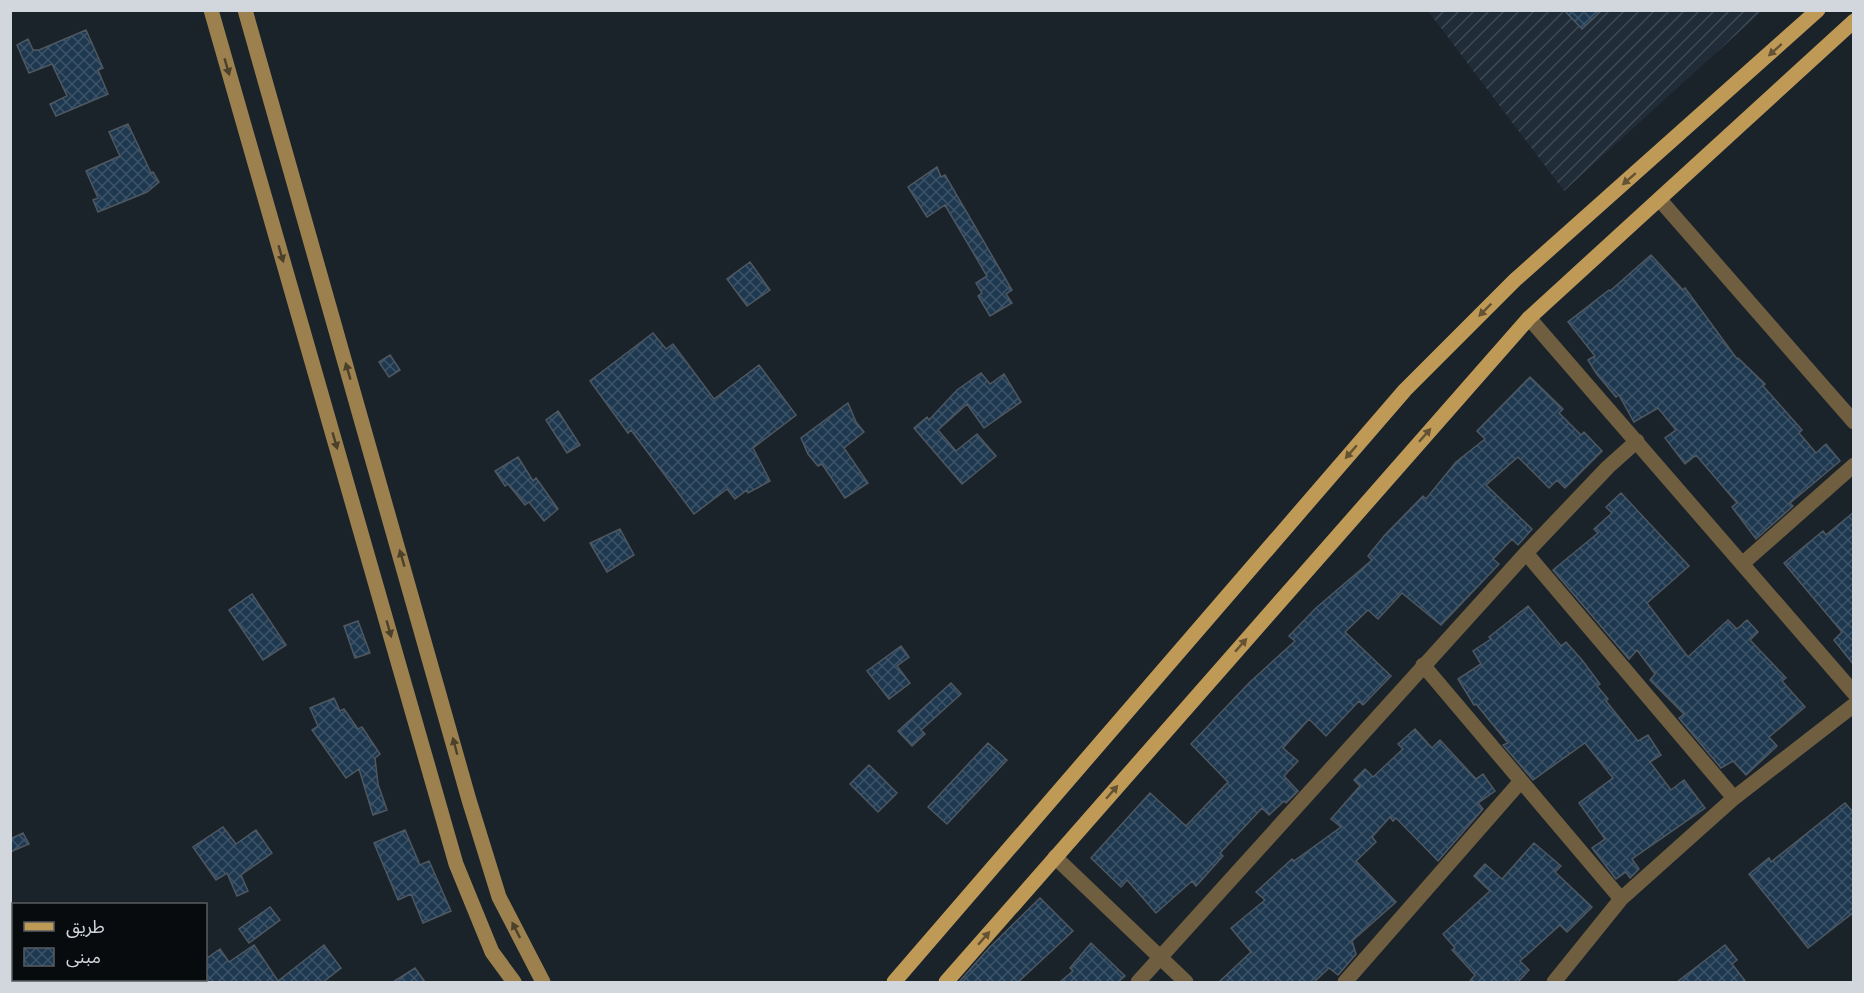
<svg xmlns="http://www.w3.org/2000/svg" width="1864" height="993" font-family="'Varela Round','Noto Sans Arabic',sans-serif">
  <defs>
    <pattern id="industrial-furrows" width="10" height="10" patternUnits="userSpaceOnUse" patternTransform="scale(1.5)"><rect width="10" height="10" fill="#202c38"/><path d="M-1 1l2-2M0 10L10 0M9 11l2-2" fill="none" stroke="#404a54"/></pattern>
    <pattern id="building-cross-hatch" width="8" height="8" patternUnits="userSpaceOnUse" patternTransform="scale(1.5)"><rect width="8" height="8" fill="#1e3850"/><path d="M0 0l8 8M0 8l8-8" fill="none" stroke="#3e5469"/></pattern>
  </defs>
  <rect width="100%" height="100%" fill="#1a222a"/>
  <path fill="url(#industrial-furrows)" d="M1428,11H1762L1564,191Z"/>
  <path fill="url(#building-cross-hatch)" stroke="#4f5861" stroke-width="1.5" d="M1564,10H1602L1582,29Z
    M86,30L103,68L98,70L108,94L56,116L50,104L67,96L52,64L29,73L17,45L28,39L33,50H39Z
    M128,124L151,173L153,172L159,182L147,192L98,212L93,200L98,198L86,171L120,156L109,132Z
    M937,167L941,177L945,175L1012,290L1006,294L1012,303L990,316L978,296L982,293L976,283L987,276L945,205L927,217L908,187Z
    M1651,255L1683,290L1685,288L1737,359L1738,358L1765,384L1763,386L1802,430L1799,433L1816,453L1826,444L1840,461L1790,503L1793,506L1756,539L1732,507L1737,503L1696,455L1685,464L1665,438L1676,430L1658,408L1634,422L1619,395L1616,397L1596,373L1588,360L1595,356L1568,322L1609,290L1610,291Z
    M750,262L770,290L747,306L727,279Z
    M653,333L666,349L673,344L714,399L759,365L796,415L753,448L770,481L748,493L747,490L735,499L727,489L694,514L631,430L628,433L590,381Z
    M390,355L400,370L389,377L379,362Z
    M981,373L990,384L1004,374L1021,402L984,428L967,404L938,430L956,451L977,434L996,456L962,484L914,428L927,417L929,420L957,390Z
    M1530,377L1563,409L1559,413L1581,435L1584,432L1602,451L1565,488L1557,480L1549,488L1518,457L1486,485L1532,529L1518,545L1512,539L1493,559L1499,564L1441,625L1402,593L1378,619L1368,610L1345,632L1391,676L1363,705L1359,701L1326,736L1309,719L1283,748L1298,761L1284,776L1298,791L1286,803L1284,801L1269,815L1262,808L1220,853L1223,856L1196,886L1192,881L1156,913L1127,880L1121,887L1091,858L1150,793L1186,826L1228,782L1191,744L1249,683L1295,641L1289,636L1316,608L1372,560L1368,556L1384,536L1423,496L1426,499L1456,462L1485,439L1477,431Z
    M848,403L856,422L864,432L844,448L868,483L845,498L822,464L818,466L808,454L801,438Z
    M558,411L580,445L567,453L546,420Z
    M518,457L533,481L536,478L558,509L544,521L529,502L525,505L508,484L505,486L495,471Z
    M1621,493L1689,566L1647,603L1688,657L1728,620L1737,629L1747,620L1758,632L1750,640L1786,678L1782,681L1805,707L1769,737L1777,746L1746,775L1733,761L1721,768L1679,718L1684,714L1650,680L1655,674L1637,650L1629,659L1553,570L1598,533L1594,529L1612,513L1606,507Z
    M1854,512V665L1834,640L1842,632L1784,563L1823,531L1826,535Z
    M620,529L634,555L607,572L590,543Z
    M252,594L286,645L263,660L229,610Z
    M1528,606L1561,646L1566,642L1582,660L1600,684L1597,686L1608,699L1606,701L1638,741L1648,735L1661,755L1650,762L1671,790L1684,780L1705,808L1632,859L1639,869L1630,878L1626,872L1616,879L1592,848L1605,839L1579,803L1613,778L1585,743L1533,780L1503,745L1508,743L1476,704L1474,705L1458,679L1481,664L1473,651L1491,639L1489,637Z
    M358,621L370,653L355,658L344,626Z
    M901,646L909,657L897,666L910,683L889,699L867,671Z
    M951,683L961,694L921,730L925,734L912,746L898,731Z
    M334,698L340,711L344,709L358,729L362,727L380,754L375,758L378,784L387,810L373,815L359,769L346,778L312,730L318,726L310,708Z
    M1415,729L1432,748L1440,740L1476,779L1483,774L1495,791L1478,803L1483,809L1438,861L1396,818L1393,821L1390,817L1372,837L1376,842L1356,861L1396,902L1352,941L1356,954L1338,975L1329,968L1314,982H1219L1251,952L1231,928L1265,900L1256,892L1292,859L1294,861L1341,827L1331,819L1360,786L1354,780L1365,769L1373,777L1403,749L1398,744Z
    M988,743L1007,760L947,824L928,807Z
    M869,765L897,793L878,812L850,784Z
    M1845,803L1854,813V912L1808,948L1749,874L1769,858L1771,862Z
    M223,827L236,844L256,830L272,853L241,875L248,891L237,896L227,873L216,880L193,847Z
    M405,830L420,865L429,861L451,911L423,923L411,894L398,900L374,843Z
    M23,833L29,844L10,852V839Z
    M1534,843L1561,866L1555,872L1592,907L1567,932L1560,925L1520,961L1529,970L1518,982H1469L1475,975L1452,950L1455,948L1443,934L1490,891L1474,876L1485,864L1502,879Z
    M1040,898L1073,931L1018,982H959L989,948Z
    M270,907L280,920L249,943L239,929Z
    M1091,943L1125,976L1118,982H1060L1073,971L1070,968Z
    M254,945L278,981L324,945L341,968L323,982H206V959L220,949L229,962Z
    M1725,945L1737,960L1732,964L1746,982H1677Z
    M415,968L425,982H393Z"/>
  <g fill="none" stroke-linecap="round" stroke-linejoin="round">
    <path stroke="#6f5e3f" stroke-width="15" d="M1660,200L1854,422
      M1529,318L1854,693
      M1526,553L1608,467L1637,441
      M1742,564L1854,465
      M1423,665L1621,899
      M1055,857L1186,982
      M1138,982L1526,553L1734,798
      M1345,982L1521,781
      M1554,982L1621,899L1734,798L1854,705"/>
    <path stroke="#9c804d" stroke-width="15" d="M211,10L456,864L492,952L514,982
      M245,10L469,800L499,897L543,982"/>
    <path stroke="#bf9a57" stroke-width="15" d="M894,982L1405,390L1515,280L1818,10
      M946,982L1529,318L1854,21"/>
  </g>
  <defs><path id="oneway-solid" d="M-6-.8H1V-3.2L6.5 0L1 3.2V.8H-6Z" transform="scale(1.5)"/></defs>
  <g fill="#645232">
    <use href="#oneway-solid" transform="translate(1775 50) rotate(138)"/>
    <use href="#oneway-solid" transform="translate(1629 179) rotate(139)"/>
    <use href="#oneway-solid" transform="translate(1485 310) rotate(135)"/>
    <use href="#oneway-solid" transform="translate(1425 435) rotate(-49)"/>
    <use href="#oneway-solid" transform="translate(1351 452) rotate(131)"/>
    <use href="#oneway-solid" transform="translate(1241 645) rotate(-49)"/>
    <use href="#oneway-solid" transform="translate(1112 792) rotate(-49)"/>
    <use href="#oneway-solid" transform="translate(984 938) rotate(-49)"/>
  </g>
  <g fill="#4b402a">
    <use href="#oneway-solid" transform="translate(227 67) rotate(74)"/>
    <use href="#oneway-solid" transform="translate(281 254) rotate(74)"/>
    <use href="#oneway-solid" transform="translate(348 371) rotate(-106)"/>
    <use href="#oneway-solid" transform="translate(335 441) rotate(74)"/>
    <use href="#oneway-solid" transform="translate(402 558) rotate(-106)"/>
    <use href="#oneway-solid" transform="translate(389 629) rotate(74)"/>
    <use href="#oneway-solid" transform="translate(455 746) rotate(-105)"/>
    <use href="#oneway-solid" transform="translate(516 930) rotate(-117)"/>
  </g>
  <rect width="1864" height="993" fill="none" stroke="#d2d7dd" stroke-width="24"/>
  <rect x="12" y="903" width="195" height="78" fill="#080b0e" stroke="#595d61" stroke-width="1.5"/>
  <rect x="24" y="922" width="30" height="9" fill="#bf9a57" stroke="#595d61" stroke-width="1.5"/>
  <text x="66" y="933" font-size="18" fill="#d2d7dd">طريق</text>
  <rect x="24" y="948" width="30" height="18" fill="url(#building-cross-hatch)" stroke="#595d61" stroke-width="1.5"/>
  <text x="66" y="963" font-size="18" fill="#d2d7dd">مبنى</text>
</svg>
